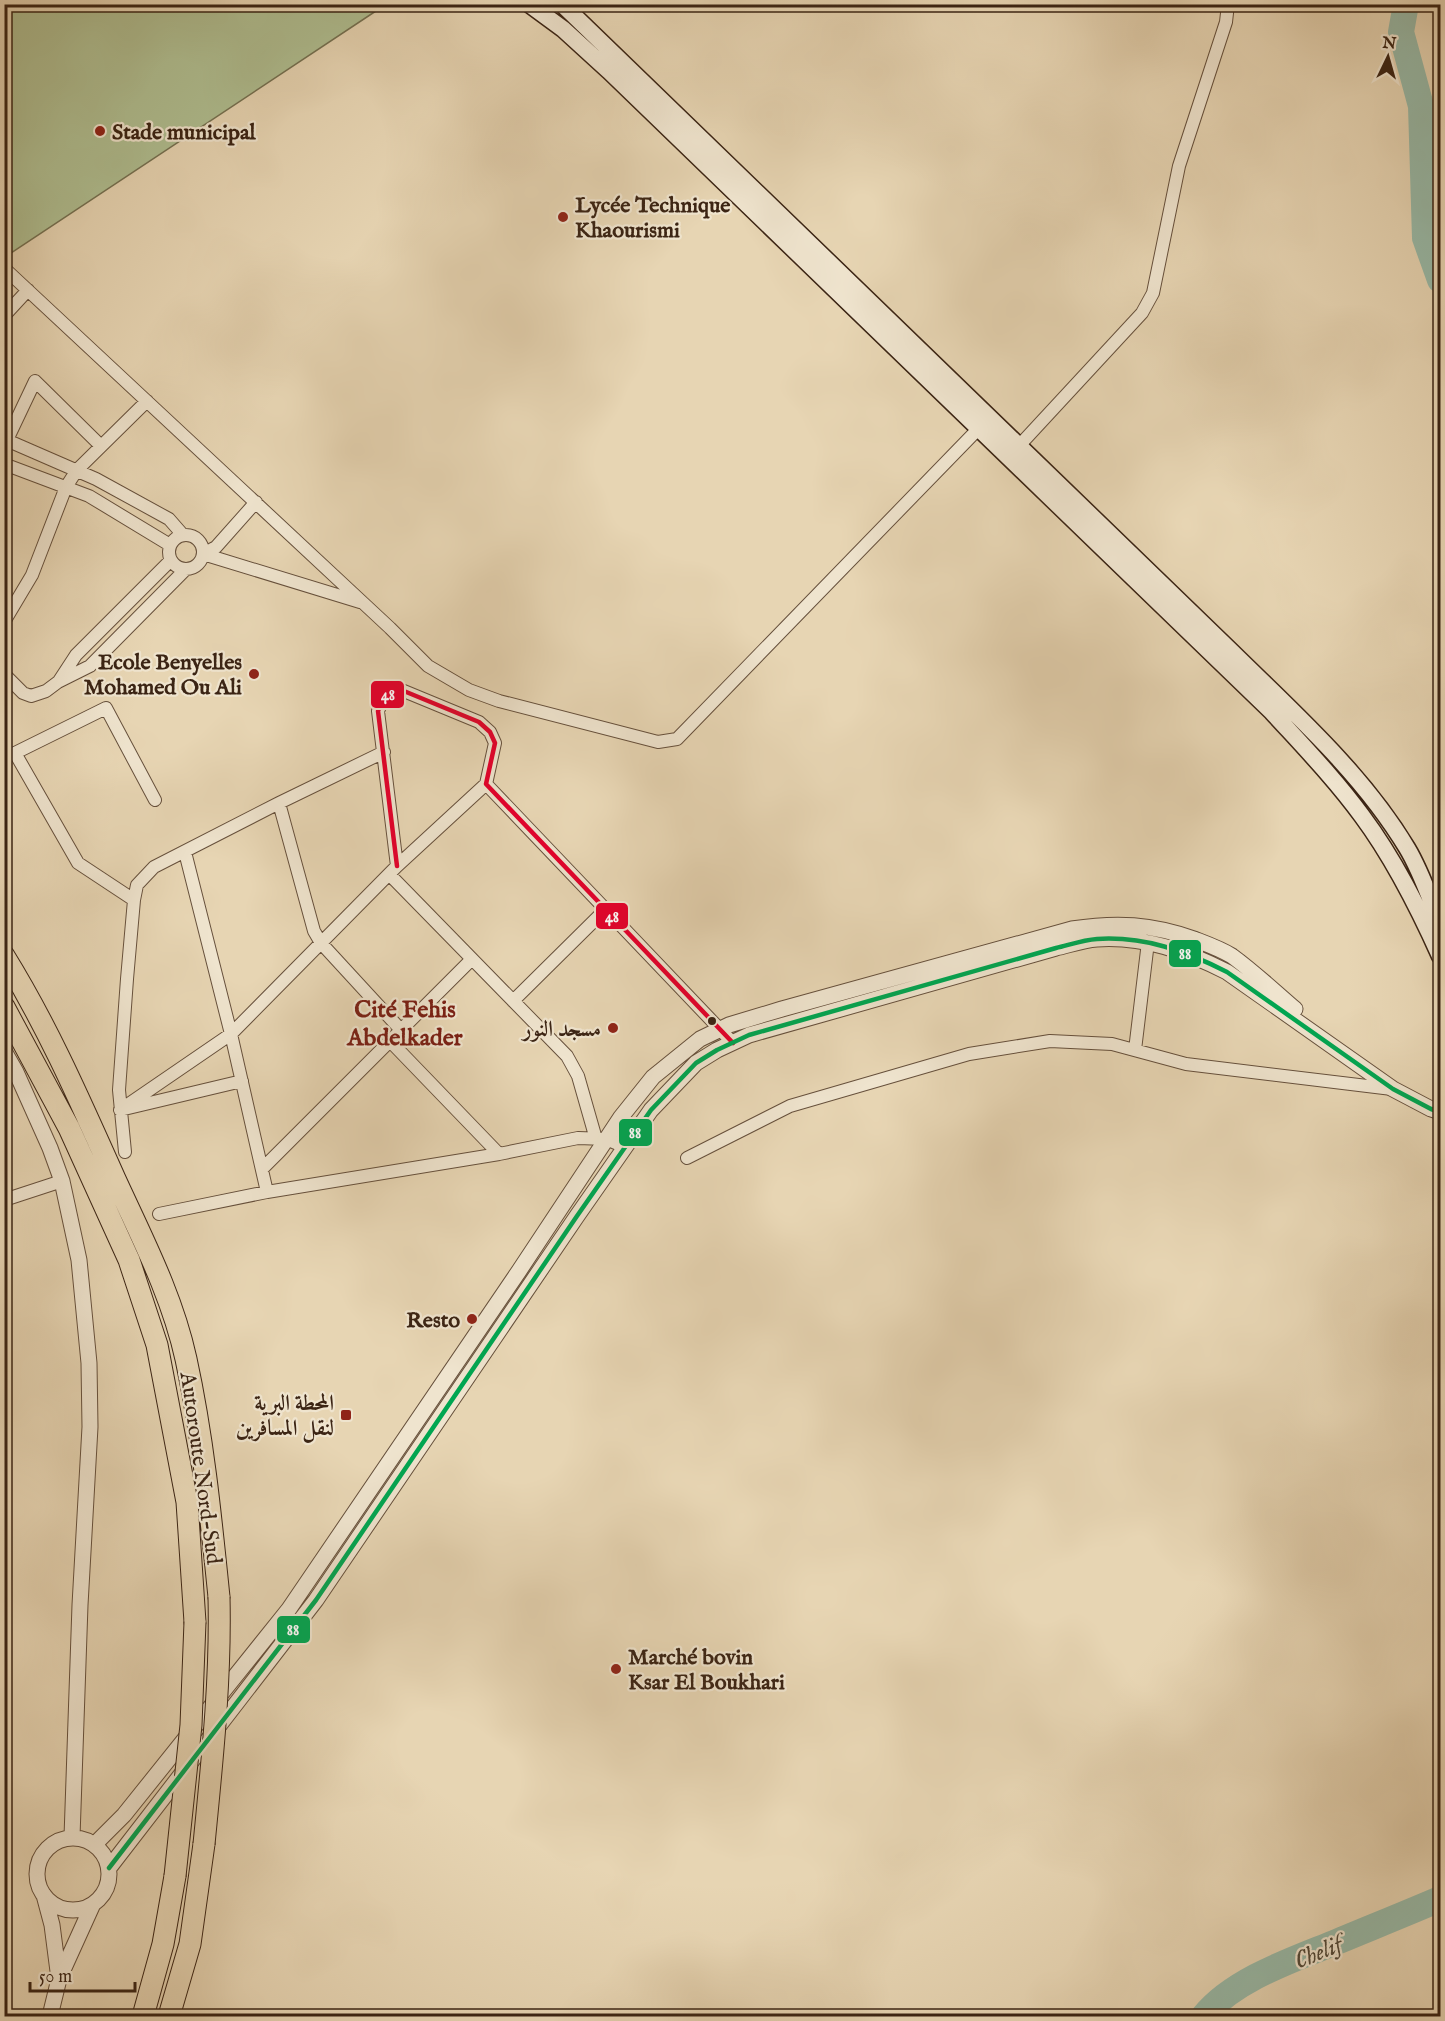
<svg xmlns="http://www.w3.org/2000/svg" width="1445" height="2021" font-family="'IM FELL English',Amiri,serif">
  <rect width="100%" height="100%" fill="#e7d5b3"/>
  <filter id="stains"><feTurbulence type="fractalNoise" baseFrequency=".00333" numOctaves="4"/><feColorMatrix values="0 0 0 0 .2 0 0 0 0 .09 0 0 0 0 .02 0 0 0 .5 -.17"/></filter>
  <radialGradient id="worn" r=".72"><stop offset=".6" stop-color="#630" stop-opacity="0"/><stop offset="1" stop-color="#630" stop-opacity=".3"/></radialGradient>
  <path fill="#afbe91" stroke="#757152" stroke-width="1.5" d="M5,4H385V5L5,257Z"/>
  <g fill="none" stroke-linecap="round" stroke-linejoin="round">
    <path stroke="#98b9a7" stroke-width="26" d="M1406,4L1401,32L1421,106L1425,238L1440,280
      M1204,2016C1233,1980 1292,1960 1334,1943C1370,1928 1405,1914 1440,1899"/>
    <defs>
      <path id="minor" d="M4,268L390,628L428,666L469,690L499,701L658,742L677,739L984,423
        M4,316L28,290
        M4,439L96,479L169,519L183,535
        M7,440L35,381L101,446
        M1018,447L1142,313L1153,293L1179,166L1226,22L1228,4
        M4,464L89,496L170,545
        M169 552a17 17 0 1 1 34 0a17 17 0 1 1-34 0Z
        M203,554L360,602
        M203,554L216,547L256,502
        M4,622L32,575L66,487L77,470L147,401
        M4,674L23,693L31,696L46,691L58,682L90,666L185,570
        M59,681L76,655L170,561
        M279,803L314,931L321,943L401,1030
        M185,852L231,1034L267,1192
        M397,866L378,711C383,699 386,692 399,689L479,722L490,732L495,743L486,784L733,1043
        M389,874L567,1056L578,1076L596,1139
        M134,900L78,863L15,753L106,708L155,800
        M513,1001L606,909
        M390,1041L499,1154
        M1135,1050L1148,942
        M242,1081L120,1110L231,1034L397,866L486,784
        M125,1152L119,1090L127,979L134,900L137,885L154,867L279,803L384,752
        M687,1158L790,1106L969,1054L1050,1041L1112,1044L1186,1064L1392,1089
        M263,1168L472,959
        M4,1200L62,1181
        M159,1214L267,1192L499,1154L578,1138L606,1139L625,1147"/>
      <path id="tertiary" d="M4,1051L16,1072L50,1148L62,1181L79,1260L89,1363L90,1427L80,1605L72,1837
        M37 1874a36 36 0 1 1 72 0a36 36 0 1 1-72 0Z
        M95,1844L124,1815L289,1609L519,1271L621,1117L653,1077L700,1039L729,1025L782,1009L1072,929C1117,922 1151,924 1194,939C1207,944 1221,949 1232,956C1254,972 1274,991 1295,1009
        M109,1868L316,1600L577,1216L651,1110L696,1063L717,1050L749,1035L1056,948C1069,945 1083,940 1097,939C1144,936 1186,951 1227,972L1393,1089L1431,1109L1440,1112
        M44,1895L52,1925L59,1979
        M50,2016L59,1979L93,1904"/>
      <path id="secondary" d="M529,4L563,29L609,71L1272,712C1303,746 1335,779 1362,816C1394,859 1418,907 1440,956
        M562,4L1231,651C1293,712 1362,773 1407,848C1421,871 1430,899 1440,923"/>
      <path id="motorway" d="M4,956C48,1027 81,1103 115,1179C142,1238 172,1295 186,1359C203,1437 211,1518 219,1597
        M4,1007L69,1128L129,1260L157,1345L187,1502L195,1622
        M143,2016L163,1944L175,1876
        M169,2016L190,1944L204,1844"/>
    </defs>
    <use href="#minor" stroke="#66503c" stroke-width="14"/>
    <use href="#tertiary" stroke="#66503c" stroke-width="17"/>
    <use href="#secondary" stroke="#3b2414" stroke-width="19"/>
    <use href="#motorway" stroke="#3b2414" stroke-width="23"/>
    <use href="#minor" stroke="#efe4ce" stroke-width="12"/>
    <use href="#tertiary" stroke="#efe4ce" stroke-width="15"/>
    <use href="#secondary" stroke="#efe4ce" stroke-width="16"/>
    <use href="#motorway" stroke="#e7d5b3" stroke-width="21"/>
    <defs>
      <path id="motorway-bridge" d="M204,1844C212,1762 221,1680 219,1597
        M175,1876L191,1725L195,1622"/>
    </defs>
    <use href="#motorway-bridge" stroke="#3b2414" stroke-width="23" stroke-linecap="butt"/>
    <use href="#motorway-bridge" stroke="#e7d5b3" stroke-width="21"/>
    <defs>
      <path id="bus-1" d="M397,866L378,711C383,699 386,692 399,689L479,722L490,732L495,743L486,784L733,1043"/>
      <path id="bus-2" d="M109,1868L316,1600L577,1216L651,1110L696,1063L717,1050L749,1035L1056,948C1069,945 1083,940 1097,939C1144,936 1186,951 1227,972L1393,1089L1431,1109L1440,1112"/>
    </defs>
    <use href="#bus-1" stroke="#efe4ce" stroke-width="9"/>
    <use href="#bus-2" stroke="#efe4ce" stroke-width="9"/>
    <use href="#bus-1" stroke="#e4002b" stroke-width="4.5"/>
    <use href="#bus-2" stroke="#00a651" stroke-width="4.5"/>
  </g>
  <g fill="#8f2418" stroke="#efe4ce" stroke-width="2">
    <circle cx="100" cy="131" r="6"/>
    <circle cx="563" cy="217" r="6"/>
    <circle cx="254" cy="674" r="6"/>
    <circle cx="613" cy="1028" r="6"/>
    <circle cx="472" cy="1319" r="6"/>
    <rect x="340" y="1409" width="12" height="12" rx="3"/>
    <circle cx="616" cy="1669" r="6"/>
  </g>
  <circle fill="#3b2414" stroke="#efe4ce" stroke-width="2" cx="712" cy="1021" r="5"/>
  <g text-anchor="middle" stroke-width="4.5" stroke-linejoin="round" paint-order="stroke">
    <g font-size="22" font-weight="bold" fill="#3b2414" stroke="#efe4ce" text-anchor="end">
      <text x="112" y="139" text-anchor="start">Stade municipal</text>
      <text x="575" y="212" text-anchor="start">Lycée Technique<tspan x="575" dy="25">Khaourismi</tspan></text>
      <text x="242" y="669">Ecole Benyelles<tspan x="242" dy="25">Mohamed Ou Ali</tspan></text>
      <text x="601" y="1036">مسجد النور</text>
      <text x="460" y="1327">Resto</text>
      <text x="334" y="1410">المحطة البرية<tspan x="334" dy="25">لنقل المسافرين</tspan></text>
      <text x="628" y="1664" text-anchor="start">Marché bovin<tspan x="628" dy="25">Ksar El Boukhari</tspan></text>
    </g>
    <g font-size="22" fill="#3b2414" stroke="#efe4ce">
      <text transform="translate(202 1468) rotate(82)" y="8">Autoroute Nord-Sud</text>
    </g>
    <g font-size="24" font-weight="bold" fill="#7a1f14" stroke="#efe4ce">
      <text x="405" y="1017">Cité Fehis<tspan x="405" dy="28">Abdelkader</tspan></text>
    </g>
    <g font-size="24" font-style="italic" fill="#524939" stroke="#efe4ce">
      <text transform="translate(1318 1952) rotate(-23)" y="8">Chelif</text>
    </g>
  </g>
  <g stroke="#efe4ce" stroke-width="2">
    <rect x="370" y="680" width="35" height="29" rx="6" fill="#e4002b"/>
    <rect x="595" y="902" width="34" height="28" rx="6" fill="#e4002b"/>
    <rect x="1168" y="939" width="34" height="29" rx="6" fill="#00a651"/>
    <rect x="618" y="1118" width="35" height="29" rx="6" fill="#00a651"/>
    <rect x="276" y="1615" width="35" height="29" rx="6" fill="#00a651"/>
  </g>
  <g font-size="16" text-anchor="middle" font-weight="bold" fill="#fff">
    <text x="388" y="700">48</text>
    <text x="612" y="922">48</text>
    <text x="1185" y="959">88</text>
    <text x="635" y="1138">88</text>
    <text x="293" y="1635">88</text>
  </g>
  <rect width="1445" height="2021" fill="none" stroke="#e7d5b3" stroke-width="24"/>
  <rect x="6" y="6" width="1433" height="2009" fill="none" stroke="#3b2414" stroke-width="3"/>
  <rect x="12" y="12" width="1421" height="1997" fill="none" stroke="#3b2414" stroke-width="1.5"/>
  <g transform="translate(1388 57) rotate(5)" stroke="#efe4ce" stroke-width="4.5" paint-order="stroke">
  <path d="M0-4.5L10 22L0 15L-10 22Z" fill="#3b2414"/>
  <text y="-9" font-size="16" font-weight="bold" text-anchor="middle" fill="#3b2414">N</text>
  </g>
  <path d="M30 1982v9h105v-9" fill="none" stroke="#3b2414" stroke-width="3"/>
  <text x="39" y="1982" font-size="18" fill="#3b2414" stroke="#efe4ce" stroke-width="4.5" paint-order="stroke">50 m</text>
  <rect width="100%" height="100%" filter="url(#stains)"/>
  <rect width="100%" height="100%" fill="url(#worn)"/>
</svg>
